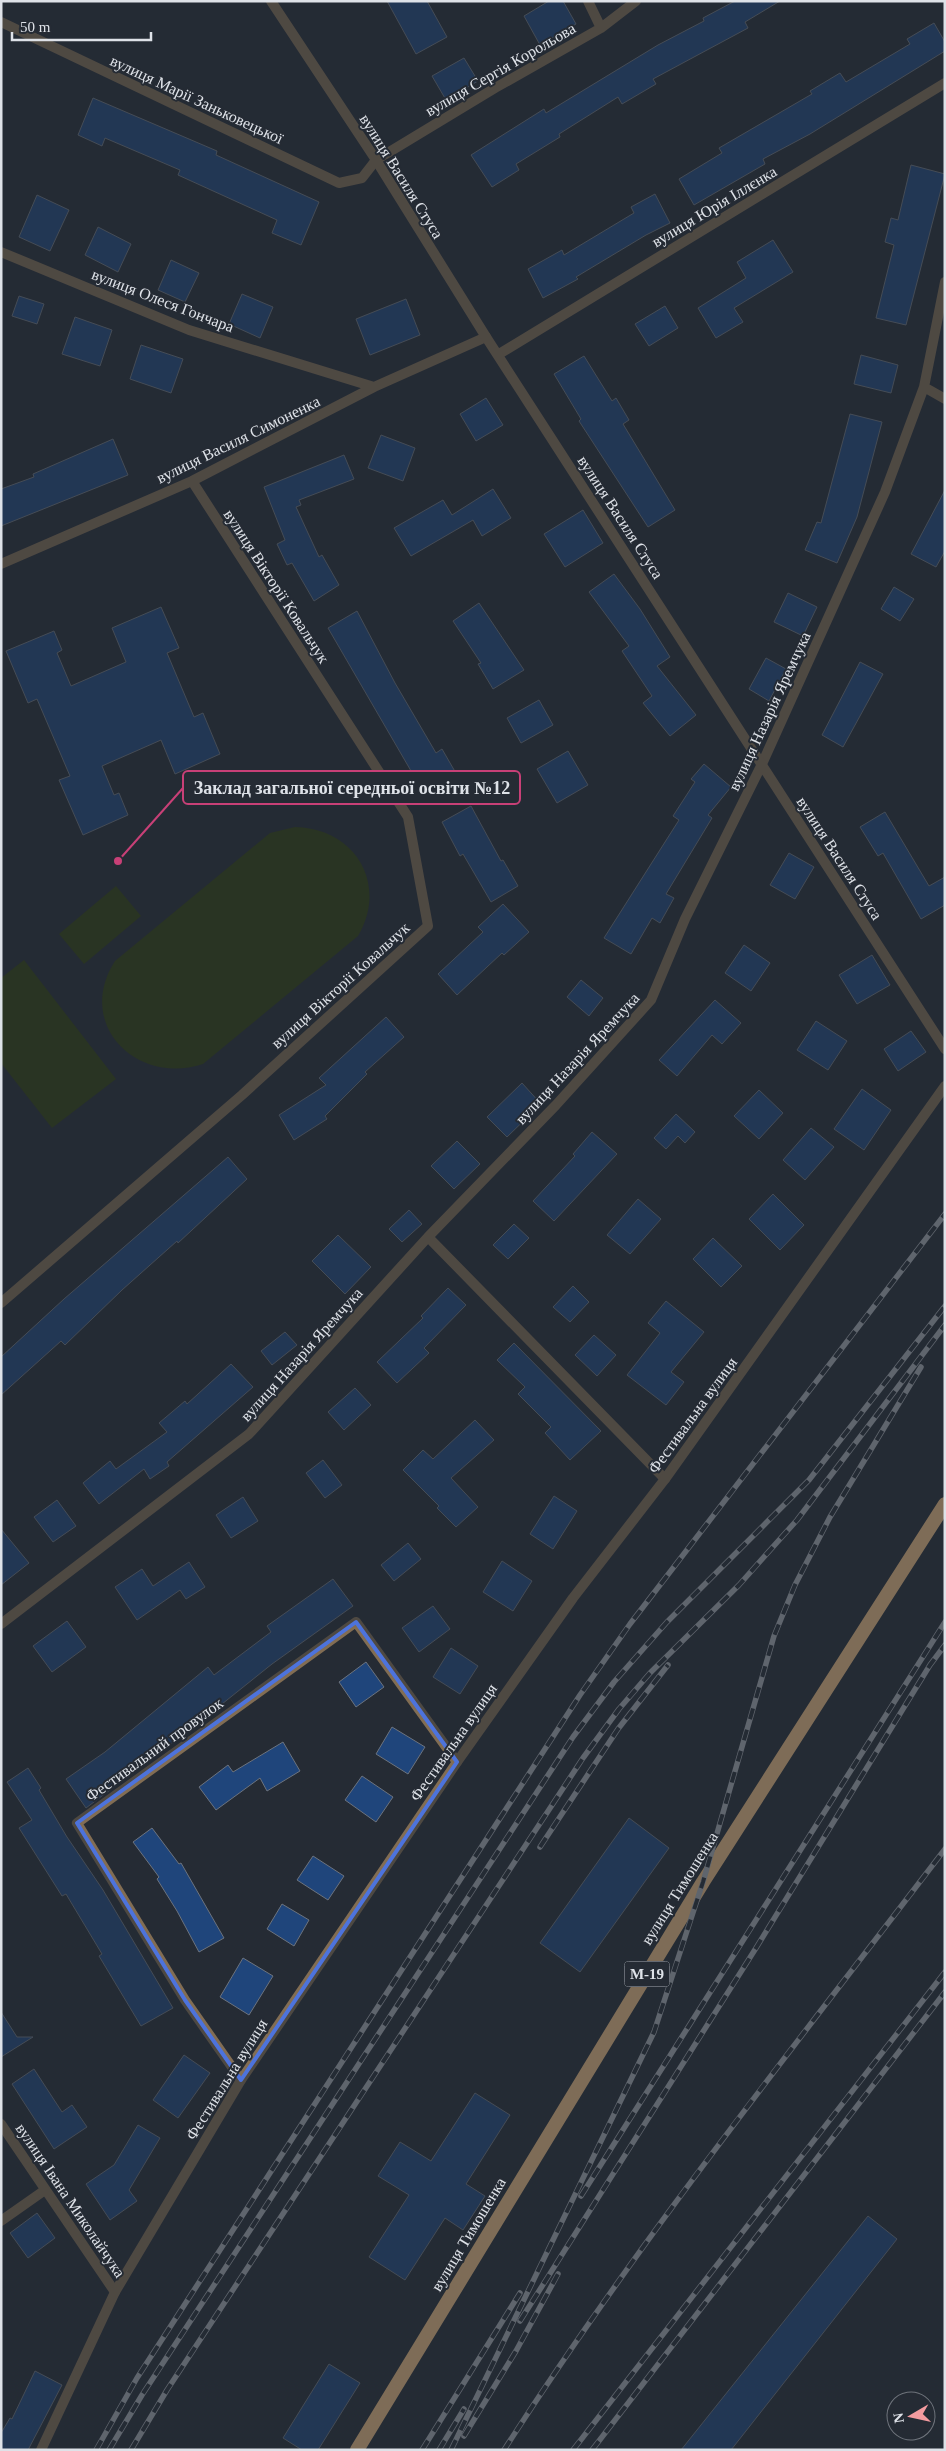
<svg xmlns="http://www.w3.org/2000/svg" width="946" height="2451" font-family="'Times New Roman',serif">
  <rect width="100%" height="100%" fill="#252b34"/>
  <path fill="#303e0e" d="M295,827C354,828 389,883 358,936L203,1064C135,1086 75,1023 115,961L270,833Z
    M116,886L141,916L84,964L59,934Z
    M24,960L116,1079L52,1128L1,1063V978Z"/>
  <path fill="#1f457b" stroke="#6c737e" d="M387,1H427L447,37L416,54Z
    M549,1H563L576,24L540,45L524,16Z
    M735,1H780L745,22L748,28L653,79L656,84L622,104L618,97L559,134L560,137L516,164L519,170L492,187L471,155L544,109L546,113L658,45L704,21L703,18Z
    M934,23L945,42V51L810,134L763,159L765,164L694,205L679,179L722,153L719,148L812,94L810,91L840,73L846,82L910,44L907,39Z
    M464,58L478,81L446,100L432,76Z
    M93,98L217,151L216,155L319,202L301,245L272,233L277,220L178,175L180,170L105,138L102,146L78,135Z
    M911,165L945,174L906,325L876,318L894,245L885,242L891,218L898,220Z
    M655,194L670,223L646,235L576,277L578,279L543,298L528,269L562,250L564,255L634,213L631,207Z
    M37,195L69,210L50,251L19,237Z
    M98,227L131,244L118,272L85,255Z
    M773,240L793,272L734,308L743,322L716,338L698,308L746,278L737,262Z
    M171,260L199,273L185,302L158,290Z
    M242,294L273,307L260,338L229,324Z
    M19,296L44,304L37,324L12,316Z
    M406,299L420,335L370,355L356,319Z
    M665,306L678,328L649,346L635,324Z
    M75,317L112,330L100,366L62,354Z
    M141,345L183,359L171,393L130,379Z
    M861,355L898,365L891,393L854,384Z
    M584,356L612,401L616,398L629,420L623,424L675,510L648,527L579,421L581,419L554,374Z
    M486,398L503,425L476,441L460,414Z
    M850,414L882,422L857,517L837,563L805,550L817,522L821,523Z
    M381,435L415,448L403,481L368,468Z
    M113,439L128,475L1,526V489L34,477L33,474Z
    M344,455L354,479L299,500L301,505L296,507L319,557L322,555L339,585L314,601L292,563L287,565L277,544L285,540L264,487Z
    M493,489L511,518L482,536L473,520L411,556L394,528L443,500L452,515Z
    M945,490V551L936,567L911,554Z
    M583,510L603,543L565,567L544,534Z
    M614,574L640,609L670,657L657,666L696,715L670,736L643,703L652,696L622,651L629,646L589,592Z
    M894,587L914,599L900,621L881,609Z
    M788,593L817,607L803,636L774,622Z
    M479,603L524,670L493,689L478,664L481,663L453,621Z
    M161,607L179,648L167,653L194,717L203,713L220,754L175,774L161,740L102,766L114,795L119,793L128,815L83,835L59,780L70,776L37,699L28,703L6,651L54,631L62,650L57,653L71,686L126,662L112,628Z
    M357,611L395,683L436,753L442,749L457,775L425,795L328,628Z
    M766,658L786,669L769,701L749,689Z
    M860,662L883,674L843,747L822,735Z
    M539,700L553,725L521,743L507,718Z
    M568,751L588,785L557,803L537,769Z
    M704,764L731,787L708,815L712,818L666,894L674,898L660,923L652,918L631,954L604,938L679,820L673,816L695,782L691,779Z
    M471,806L501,861L503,860L518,886L491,902L463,854L460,856L442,822Z
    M885,812L929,886L945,877V905L921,919L883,853L878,856L860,827Z
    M789,853L814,867L795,899L770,885Z
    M503,904L529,932L504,955L502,953L457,995L438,974L483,932L478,927Z
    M744,945L770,963L751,991L725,973Z
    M872,955L890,985L857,1004L839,975Z
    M581,980L603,998L589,1016L567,997Z
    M715,1000L741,1023L722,1044L712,1035L677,1076L659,1060Z
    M386,1017L404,1037L365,1072L367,1074L325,1116L327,1119L294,1140L279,1115L326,1085L319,1078Z
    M816,1021L847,1041L828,1070L797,1050Z
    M911,1031L926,1052L898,1071L884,1049Z
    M522,1083L541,1104L507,1137L487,1117Z
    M862,1089L891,1110L864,1150L834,1129Z
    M759,1090L783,1113L759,1139L734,1116Z
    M676,1114L695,1132L685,1143L678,1136L666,1149L654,1138Z
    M811,1128L834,1147L805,1180L783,1160Z
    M592,1132L617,1154L554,1221L533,1201L575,1156L573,1154Z
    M457,1141L480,1164L454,1189L431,1166Z
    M228,1157L247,1179L178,1243L177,1241L122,1290L65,1345L61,1341L1,1395V1357L64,1299Z
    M773,1194L804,1225L780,1250L749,1219Z
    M638,1199L661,1219L630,1254L607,1235Z
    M409,1210L422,1224L402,1242L389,1229Z
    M514,1224L529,1238L508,1259L493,1245Z
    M338,1235L371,1267L345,1294L312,1261Z
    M713,1238L742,1266L721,1287L693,1259Z
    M573,1286L589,1302L570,1322L553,1307Z
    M448,1288L466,1305L424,1348L429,1353L397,1383L377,1362L423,1318L421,1316Z
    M666,1301L704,1332L671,1372L684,1382L666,1405L627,1375L660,1333L648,1323Z
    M285,1332L297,1345L272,1365L261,1351Z
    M594,1335L616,1355L597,1376L575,1355Z
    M514,1343L601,1431L570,1460L545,1433L551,1427L518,1394L525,1387L497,1360Z
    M231,1364L253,1387L167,1462L169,1466L150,1479L144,1469L99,1504L83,1483L110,1461L116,1469L167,1432L159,1423L185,1401L187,1404Z
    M355,1388L371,1405L344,1430L328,1412Z
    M475,1420L494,1440L451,1478L478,1507L456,1527L437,1508L439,1506L403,1470L423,1450L433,1459Z
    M323,1460L342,1485L325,1498L306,1473Z
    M554,1496L577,1511L553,1549L530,1534Z
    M243,1497L258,1521L231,1538L216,1515Z
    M57,1500L76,1526L53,1542L34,1517Z
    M1,1529L29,1563L1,1585Z
    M408,1543L421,1559L394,1581L381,1565Z
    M502,1561L532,1581L513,1611L483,1592Z
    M189,1562L205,1587L186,1599L180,1590L137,1620L115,1587L142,1569L153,1586Z
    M333,1579L353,1606L272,1664L192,1728L86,1808L66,1779L105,1752L208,1667L214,1675L271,1632L267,1626Z
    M433,1606L450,1629L419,1652L402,1628Z
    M67,1621L86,1647L52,1672L33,1646Z
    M451,1648L478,1666L460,1694L433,1677Z
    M366,1662L384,1687L356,1707L339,1682Z
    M392,1727L425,1747L408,1774L376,1754Z
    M283,1742L300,1771L267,1791L260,1778L216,1810L199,1787L228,1765L233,1772Z
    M28,1768L41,1788L39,1790L67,1837L103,1890L173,2008L141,2026L99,1956L102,1954L66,1894L62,1896L19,1828L32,1820L7,1782Z
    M362,1776L393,1797L376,1822L345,1800Z
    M629,1818L669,1848L580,1972L540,1943Z
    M152,1828L179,1864L181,1863L224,1938L199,1952L177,1911L157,1879L159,1877L133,1842Z
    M313,1856L344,1876L328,1900L297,1880Z
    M282,1904L309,1920L294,1946L267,1929Z
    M243,1958L273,1976L249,2015L220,1997Z
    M1,2012L17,2037H33L1,2057Z
    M184,2055L210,2073L178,2118L153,2100Z
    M34,2069L62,2112L72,2105L87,2127L54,2149L12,2084Z
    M475,2093L510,2115L466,2184L485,2196L463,2230L445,2218L405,2280L369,2257L409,2195L378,2176L400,2142L431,2161Z
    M138,2125L160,2138L129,2190L137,2201L110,2220L86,2184L114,2165Z
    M37,2213L55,2238L28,2258L10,2233Z
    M868,2216L897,2239L731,2450H681Z
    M329,2364L360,2383L318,2450H302L283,2438Z
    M35,2371L62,2385L28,2450H1V2433L10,2418L12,2419Z"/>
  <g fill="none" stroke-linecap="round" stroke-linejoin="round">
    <path stroke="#826d53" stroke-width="10" d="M588,1L601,28
      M1,22L339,183L362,178L376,160L495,88L601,28L636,1
      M1,252L189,330L374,387
      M499,354L945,83
      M924,387L945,399
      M1,564L192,481L374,387L486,337
      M428,1237L665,1479
      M1,1303L242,1095L428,926L408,817L192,481
      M1,1624L249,1434L428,1237L556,1105L651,1000L685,919L762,764L885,492L924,387L945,282
      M241,2080L185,2000L77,1823L356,1622L457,1762
      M1,2124L115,2292
      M1,2221L45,2190"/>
    <path stroke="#826d53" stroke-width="10" d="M271,1L376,160L486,337L945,1049
      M41,2450L115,2292L241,2080L457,1762L573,1598L665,1479L945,1086"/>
    <path stroke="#ebbb80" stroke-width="14" d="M357,2450L703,1882L945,1504"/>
    <defs>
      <path id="rail" d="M540,1847L618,1729L668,1665
        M581,2196L945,1622
        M520,2321L756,1948L930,1665L945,1645
        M464,2436L516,2351L558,2274
        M96,2450L137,2378L580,1695L630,1624L945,1214
        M109,2450L142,2395L573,1737L614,1682L667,1622L809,1480L945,1306
        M131,2450L167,2390L583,1758L619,1709L650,1673L739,1585L797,1520L945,1325
        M422,2450L520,2293
        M439,2450L464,2409
        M451,2450L654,2032L703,1882L774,1636L795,1585L830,1517L921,1367
        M504,2450C638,2241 794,2047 945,1849
        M573,2450L945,1972
        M592,2450L945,1992"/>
    </defs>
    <use href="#rail" stroke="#a6aab1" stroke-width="5.5"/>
    <use href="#rail" stroke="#252b34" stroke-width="4" stroke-dasharray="11" stroke-linecap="butt"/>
  </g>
  <path d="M0 0H946V2451H0ZM356,1622L457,1762L241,2080L185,2000L77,1823Z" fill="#252b34" fill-opacity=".55" fill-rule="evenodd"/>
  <path fill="none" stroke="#4d73dc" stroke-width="4" stroke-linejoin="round" d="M356,1622L457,1762L241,2080L185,2000L77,1823Z"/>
  <g text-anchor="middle" stroke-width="4" stroke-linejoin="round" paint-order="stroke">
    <rect fill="#252b34" stroke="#a6abb2" stroke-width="1" x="624.5" y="1961.5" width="45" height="25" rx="4"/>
    <g font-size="15" font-weight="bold" fill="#dee2e8">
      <text x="647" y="1979">М-19</text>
    </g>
    <g font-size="16" fill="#dee2e8" stroke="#252b34">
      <text transform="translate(500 69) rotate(-30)" y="6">вулиця Сергія Корольова</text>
      <text transform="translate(197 99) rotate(25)" y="6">вулиця Марії Заньковецької</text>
      <text transform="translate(402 176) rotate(58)" y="6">вулиця Василя Стуса</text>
      <text transform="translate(714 206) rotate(-31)" y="6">вулиця Юрія Іллєнка</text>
      <text transform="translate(163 300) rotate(21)" y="6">вулиця Олеся Гончара</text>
      <text transform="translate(238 439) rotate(-26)" y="6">вулиця Василя Симоненка</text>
      <text transform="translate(621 517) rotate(57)" y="6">вулиця Василя Стуса</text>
      <text transform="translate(277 586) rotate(57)" y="6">вулиця Вікторії Ковальчук</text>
      <text transform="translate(769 711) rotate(-65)" y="6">вулиця Назарія Яремчука</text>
      <text transform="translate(840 858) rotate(57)" y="6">вулиця Василя Стуса</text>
      <text transform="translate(340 985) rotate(-42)" y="6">вулиця Вікторії Ковальчук</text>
      <text transform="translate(577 1058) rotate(-47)" y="6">вулиця Назарія Яремчука</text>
      <text transform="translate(301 1354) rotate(-48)" y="6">вулиця Назарія Яремчука</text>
      <text transform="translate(692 1415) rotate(-54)" y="6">Фестивальна вулиця</text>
      <text transform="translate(453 1742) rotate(-55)" y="6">Фестивальна вулиця</text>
      <text transform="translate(154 1749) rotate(-36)" y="6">Фестивальний провулок</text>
      <text transform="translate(679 1888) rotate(-58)" y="6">вулиця Тимошенка</text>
      <text transform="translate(226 2079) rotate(-58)" y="6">Фестивальна вулиця</text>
      <text transform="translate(71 2200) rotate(56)" y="6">вулиця Івана Миколайчука</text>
      <text transform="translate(468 2234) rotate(-59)" y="6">вулиця Тимошенка</text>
    </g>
  </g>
  <path fill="none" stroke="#c84077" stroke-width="2" d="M118 861L183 788"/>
  <circle fill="#c84077" stroke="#252b34" stroke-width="2" cx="118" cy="861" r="5"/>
  <rect fill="#252b34" stroke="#c84077" stroke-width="2" x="183" y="771" width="337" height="33" rx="5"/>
  <g font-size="18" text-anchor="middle" font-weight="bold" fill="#dee2e8">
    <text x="352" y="794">Заклад загальної середньої освіти №12</text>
  </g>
  <rect width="946" height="2451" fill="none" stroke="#dee2e8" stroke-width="5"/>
  <g transform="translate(911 2416) rotate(261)"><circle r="24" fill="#252b34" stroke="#6f747c"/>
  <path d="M0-4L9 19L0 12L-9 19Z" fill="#f49b9f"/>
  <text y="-8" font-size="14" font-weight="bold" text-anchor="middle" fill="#dee2e8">N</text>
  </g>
  <path d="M12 32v8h139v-8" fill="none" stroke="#dee2e8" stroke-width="2.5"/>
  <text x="20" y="32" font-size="15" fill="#dee2e8" stroke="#252b34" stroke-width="4" paint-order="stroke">50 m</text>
</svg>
